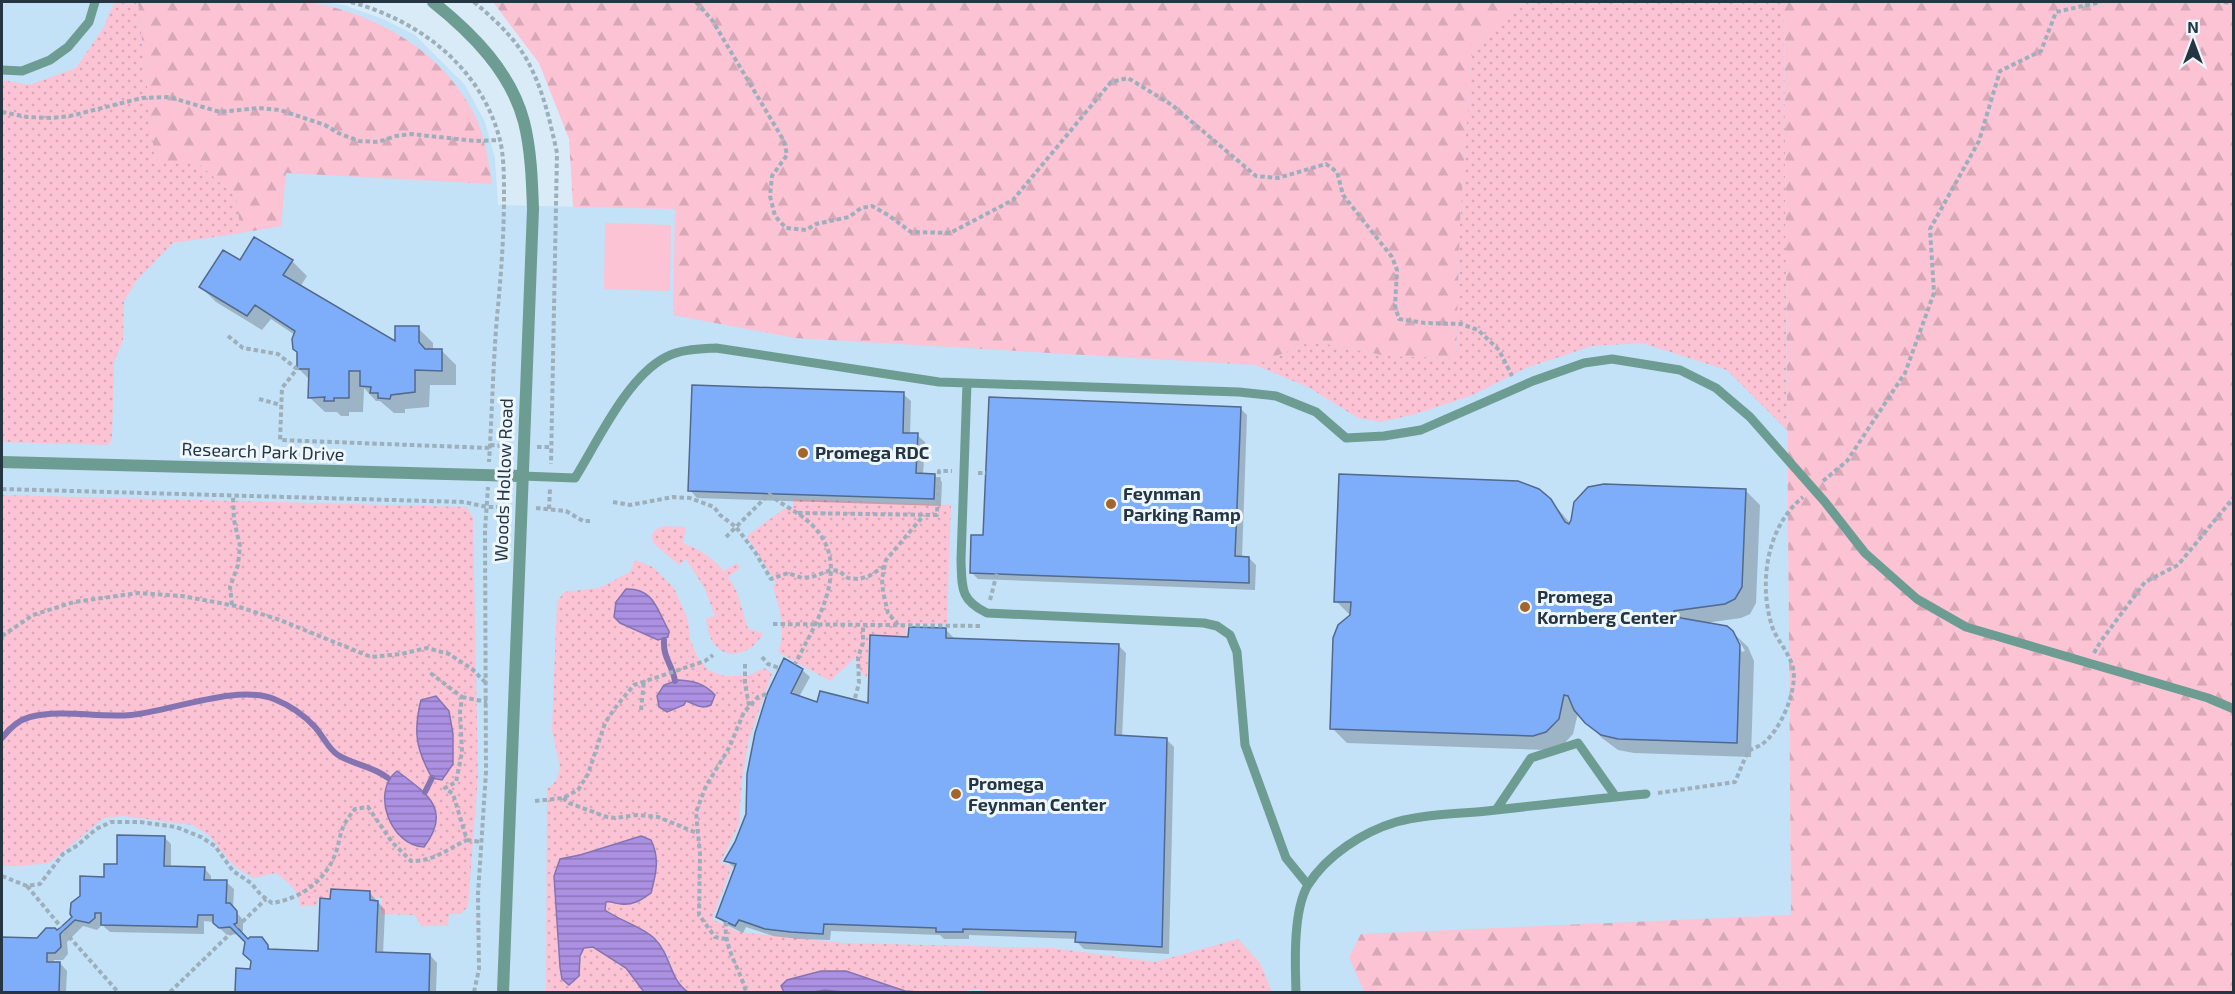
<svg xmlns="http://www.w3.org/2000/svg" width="2235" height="994" font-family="'Exo 2',sans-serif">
  <defs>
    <pattern id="grass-dots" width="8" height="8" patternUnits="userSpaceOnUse" patternTransform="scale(1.5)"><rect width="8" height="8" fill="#fbc3d4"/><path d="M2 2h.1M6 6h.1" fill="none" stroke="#d7a8b7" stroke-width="1.8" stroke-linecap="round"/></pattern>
    <pattern id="forest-firs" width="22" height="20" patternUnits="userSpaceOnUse" patternTransform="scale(1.5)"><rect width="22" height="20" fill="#fbc3d4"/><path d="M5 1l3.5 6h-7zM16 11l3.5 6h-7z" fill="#d7a8b7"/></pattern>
    <pattern id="water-rules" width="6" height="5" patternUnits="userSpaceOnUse" patternTransform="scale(1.5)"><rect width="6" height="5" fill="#ac90e2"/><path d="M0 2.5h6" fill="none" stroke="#8c76b9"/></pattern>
  </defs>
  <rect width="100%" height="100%" fill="#daebf8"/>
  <path fill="#c3e1f7" d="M2,2H321L344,5L383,19L415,35L465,85L485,122L495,158L498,205L675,209L1476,2H1784L1791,915L1804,992H2Z"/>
  <path fill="url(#grass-dots)" fill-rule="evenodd" d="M114,2H138L155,161L197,162L236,197L241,233L173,243L137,280L124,301L123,340L114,362L112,439L108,445L2,442V80L29,85L76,68L104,27Z
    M1525,2H1784L1787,430L1727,370L1642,343L1592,346L1526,368L1473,395L1416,414L1380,422L1358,418L1308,387L1255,365L1312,341L1387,356L1456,358L1460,220L1472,49Z
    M2,495L466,507L473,517L478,776L468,906L461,914H449L448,926H421L415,915L381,914L382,898L319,897L316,906H300C300,890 287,882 276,873L253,878L233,865L210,836L193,825L123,816L104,818L49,863L21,866H2ZM397,771C424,792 440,797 434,835Z
    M793,499L951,505L947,624L907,623L906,636L869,634L867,678L861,672L855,658L830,681L778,652C787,629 779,609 773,586L776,583L747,536L784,509L793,507Z
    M664,526L686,527L683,543C700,550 712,557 724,571L737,563L740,568L728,577L737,592L748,629L763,633C753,655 722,664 710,637C708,632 707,624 706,618L715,616L705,589L686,559L679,565L653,543L652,536L655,530Z
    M635,560L653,567L674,588L688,620L690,639L697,656L708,670L724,676H748L764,668L772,673L749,739L742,779L739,824L720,863L732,866L712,919L739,932L844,943L1052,948L1155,962L1238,939L1260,963L1272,992H983L979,989L956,992L906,991L846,971L781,986L784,992H688L678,985L667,954L605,910L606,902C613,901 615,903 621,904C633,906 642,899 651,893L602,847L580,855L560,859L554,876L560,967L569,985L578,976L580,956L584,948L593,947L626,968L644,992H546L547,789L556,781L560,768L552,730L557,602L564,592L599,588L630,572ZM626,589L650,596L669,630L658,640L614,617L616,602ZM678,680L698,707L686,701L684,705L671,710L664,685Z"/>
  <path fill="url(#forest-firs)" d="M138,2C176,1 214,2 252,2C270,2 289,0 307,2C374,12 443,51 474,114C485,136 488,160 492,184L286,173L281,226L241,233L236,197L197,162H155Z
    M493,2H1525L1472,49L1460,220L1456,358L1387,356L1312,341L1255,365L795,338L673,315L675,209L573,207L569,139L539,63Z
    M1784,2H2233V992H1364L1349,957L1361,934L1791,915Z"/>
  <path fill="#fbc3d4" d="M605,223L671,225L670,291L604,289Z"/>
  <path fill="url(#water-rules)" stroke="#8475b2" stroke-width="1.5" d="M626,589C654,588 657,610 669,631L668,637L658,640L620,623L614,617L616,602Z
    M678,680C694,681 704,683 715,695L711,705C701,710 696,704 686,701L684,705L667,712L659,707L657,696L664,685Z
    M436,696L449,711L453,734V764L442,780L432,778C416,749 413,732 421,700Z
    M397,771C426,793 453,809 424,847C391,846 370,792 397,771Z
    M641,836L651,840C660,858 656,874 651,893C642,899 633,906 621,904C615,904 613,901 606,902L605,910C620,921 641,926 654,938C672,956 669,979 688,992H644L626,968L593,947L584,948L580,956L579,976L569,985L562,979L560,967L554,876L560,859L580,855Z
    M821,971H846L905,991L919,992H843L825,990L813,992H784L781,986L787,980Z"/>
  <path fill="#0003" fill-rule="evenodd" d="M292,261L307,276L300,287L397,343L418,328L433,343V350H441L456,365V385H430L429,407L405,409V413H394L380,401H376L364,388L363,412H349V416H341L337,412H325L310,398V380L298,368L299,352L295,335L271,319L262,330L216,302L201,287L240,262Z
    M903,394L911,401L910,435H917L925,442L923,475H934L942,482L941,506L697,498L690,490Z
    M1240,408L1247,415L1242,558H1249L1256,565L1255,590L978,579L971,572L985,537Z
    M1745,490L1760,505L1756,603L1750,614L1741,618L1705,623L1732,632L1748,647L1754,661L1751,757L1634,753L1618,750L1602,738L1578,713L1573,734L1561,747L1549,750L1347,743L1332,728L1351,616L1336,601L1550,500L1571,524ZM1736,640H1739L1745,651L1742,652Z
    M946,630L953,637V640L1119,646L1126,653L1122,737L1166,739L1174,747L1169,954L1084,949L1077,942V939L969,935V939H944L940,935L831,931L830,940L799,939L773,936L746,927L743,933L725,924L718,917L736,869L726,861L736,843L747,814L749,774L802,670L810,677L799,697L818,704H870L909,639Z
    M164,837L171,844V868H204L211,876V881L226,882L234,889L233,908L243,920V931L240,932L248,941L261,938L272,951L320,952L332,901L369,892L385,910L383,954L430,955L437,963L436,992H237V970H252V961L246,941L239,934L227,935L213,922L204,921V934L110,932L102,925L97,930L83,926L67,942L68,954L63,960H54L53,963H60L67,971L66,992H2V938L38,939L57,932L74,917L118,865Z"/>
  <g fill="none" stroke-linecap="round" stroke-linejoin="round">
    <path stroke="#8475b2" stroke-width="6" d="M664,640C663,659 672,663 675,681
      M2,738C9,729 18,720 30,717C63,709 98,718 131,715C171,711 237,684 274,699C289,705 304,715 315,727C323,736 329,750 338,755C354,765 373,766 388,778
      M425,792L432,778"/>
  </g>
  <path fill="#7eaef9" stroke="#52688c" stroke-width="1.5" d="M254,237L293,260L283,275L395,341V326H419V342L425,349H442V371L415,370V392L391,395L390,399L378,398V393H370L371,387L360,386V371H349V398H334V401H324L325,397L308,398L309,369H297V352L293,349L292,339L295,331L255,305L247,316L199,287L223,250L240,260Z
    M692,385L904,392L903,433H918L916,473L935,474L934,499L688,491Z
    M989,397L1241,407L1235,556L1249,557V583L970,573L971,535H983Z
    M1339,474L1518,481L1539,489L1551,499L1565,522L1569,524L1571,520L1574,502L1588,487L1604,484L1746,489L1742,587L1735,599L1725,604L1674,611L1675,615L1681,618L1727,626L1733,631L1740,645L1737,743L1618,739L1601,735L1585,723L1574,710L1568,696L1564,695L1559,719L1546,732L1533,736L1330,729L1333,638L1338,625L1350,615L1351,602H1334Z
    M909,627L946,628V638L1119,644L1115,735L1167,738L1162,947L1075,942L1076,932L963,929V932H936V928L824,924L823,934L791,932L765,929L739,920L735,926L716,917L736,864L724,861L735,842L746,814L747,774L755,733L767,694L784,658L803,669L791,693L817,702L820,691L868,703L870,635L908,637Z
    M117,835L165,836L164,866L205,867L204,880H227L226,903H230L237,911V923L234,924L248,939L250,937H262L268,945V949L318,951L320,898L330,899L331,889L370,891V900L378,901L376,952L430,954L429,992H235L236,968L250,969L251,961L243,954L245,942L230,927L219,928L213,923V915H198L197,927L101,925V913H95V918L89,923L75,920L60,934L61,947L55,953H47V962H60L59,992H2V937L37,938L46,928H55L57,930L61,927L72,917L70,914L71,903L80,896V876L104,877V864H117Z"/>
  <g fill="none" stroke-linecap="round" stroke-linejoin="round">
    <path stroke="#9eafbc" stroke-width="4" stroke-dasharray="4.5 3" stroke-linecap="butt" d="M351,2C420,21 481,67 500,140C504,157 504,177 504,194C504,236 501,276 497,317C493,365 492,413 489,462
      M474,2C494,19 514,37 527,60C543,89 550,121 557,153L551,464
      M696,2L712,20L784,141L787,155L772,176L770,196L775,216L786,228L806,230L816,224L849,217L861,208L872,206L888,215L911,232L950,233L1013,200L1111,82L1128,78L1172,105L1256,176L1278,178L1326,164L1337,172L1343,195L1392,257L1397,270L1395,306L1399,319L1425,323L1461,324L1478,330L1499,350L1512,376
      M2224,2L2234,3
      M2,112L27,117L51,118L70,116L142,98L169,97L220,112L259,108L280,110L325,125L338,133L359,141L378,142L396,136L411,134L476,141L500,140
      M228,336L243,348L278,354L297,369L282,388L280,440L490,448
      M259,399L281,405
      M490,445L509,446
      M537,447H552
      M978,473H986
      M1823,481L1847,461L1905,373L1934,293L1930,229L1979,141L2000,71L2041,51L2056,12L2101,2
      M2,489L464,502L487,507H507
      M613,502L630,505L673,497L690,498L714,507L720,515L736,527L769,494C783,506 801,513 814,527C853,568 815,624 795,664
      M536,508L566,511L583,521H590
      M549,509L550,489
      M798,513L937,515L939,471H952
      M726,537L736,527L755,552L771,579L788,573L802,578L812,577L831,570L839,571L848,578L859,579L869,576L885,566
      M990,600L997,573
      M232,605L230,587L238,565L240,546L234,520L233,496
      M773,624L982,626
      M898,625L888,613L883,592L882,579L886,560L924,515
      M2,636L33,615L74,602L138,593L182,596L236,606L280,620L371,657L401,654L427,648L449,654L472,669L487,684
      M2094,653L2101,641L2145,582L2178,565L2234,497
      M762,657L768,664L779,668
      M745,664V683L749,706
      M462,697L487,702
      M855,698L859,683L858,657L863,643V625
      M641,710L644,681
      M1658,793L1735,782L1748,751C1752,749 1757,747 1761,745C1780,732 1798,690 1793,668C1789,651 1775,639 1771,623C1759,581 1767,526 1803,497
      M563,798L569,803L607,817L615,818L637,815L658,817L697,833
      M535,801L563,798L578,790L588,774L605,723L615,708L634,685L705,661L713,655
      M467,840L481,842
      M2,876L27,886L40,884L63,854L78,845L96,829L111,822H140L176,827L201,837L215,846L233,871L251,883L261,895L272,903C299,899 323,883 334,857C339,847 339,835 344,825C347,819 351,814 355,809L368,807L392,842L411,861C433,862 447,849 467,840L453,794L445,788L456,782L462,752L460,712L462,697L429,672
      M27,886L61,927
      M726,922C723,948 740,968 746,992
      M237,927L266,899
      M64,931L118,992
      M726,939L715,937L699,915L700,854L696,812L706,786L729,748L744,712L758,697L767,694
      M170,992L233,931
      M474,992L479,969L478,894L486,772L485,530L488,487"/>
    <path stroke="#6d9d92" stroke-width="9" d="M2,70L22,71L50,60L68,47L89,22L95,2
      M967,383L961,560C962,588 960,600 987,613L1204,623L1217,626L1230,635L1237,652L1245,745L1286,858L1308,885
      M522,476L575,478C598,441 627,377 666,357C681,349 700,349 716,348L939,382L1239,392L1276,396L1316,412L1346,438L1384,436L1421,430L1533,381L1584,363L1612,359L1680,370L1716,388L1750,417L1825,502L1865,553L1917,599L1966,627L2208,698L2234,709
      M1496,810L1531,758L1578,743L1616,797
      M1296,992C1295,963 1293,910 1308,885C1327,855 1363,832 1396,822C1425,814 1457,814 1487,811C1540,805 1593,799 1646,794"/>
    <path stroke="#6d9d92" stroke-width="12" d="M433,2C472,33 511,72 524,122C531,150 532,180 533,209L503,992
      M2,462L522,476"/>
  </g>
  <g fill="#a4652d" stroke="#eff7fe" stroke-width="2">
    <circle cx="803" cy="453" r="6"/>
    <circle cx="1111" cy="504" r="6"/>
    <circle cx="1525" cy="607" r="6"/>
    <circle cx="956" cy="794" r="6"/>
  </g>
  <g text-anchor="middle" stroke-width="6" stroke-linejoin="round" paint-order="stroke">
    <g font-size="18" fill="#253642" stroke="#eff7fe">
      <text transform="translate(263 452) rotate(2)" y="6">Research Park Drive</text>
      <text transform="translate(504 480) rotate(-88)" y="6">Woods Hollow Road</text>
    </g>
    <g font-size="18" font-weight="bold" fill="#253642" stroke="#eff7fe" text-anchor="start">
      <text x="815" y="459">Promega RDC</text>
      <text x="1123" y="500">Feynman<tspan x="1123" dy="21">Parking Ramp</tspan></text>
      <text x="1537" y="603">Promega<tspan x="1537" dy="21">Kornberg Center</tspan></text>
      <text x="968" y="790">Promega<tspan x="968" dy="21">Feynman Center</tspan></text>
    </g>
  </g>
  <rect width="2235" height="994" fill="none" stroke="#253642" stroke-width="6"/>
  <g transform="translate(2193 42)" stroke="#eff7fe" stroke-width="4.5" paint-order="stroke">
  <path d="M0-4.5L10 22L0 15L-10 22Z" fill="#253642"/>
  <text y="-9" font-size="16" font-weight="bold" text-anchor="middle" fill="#253642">N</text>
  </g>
</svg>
